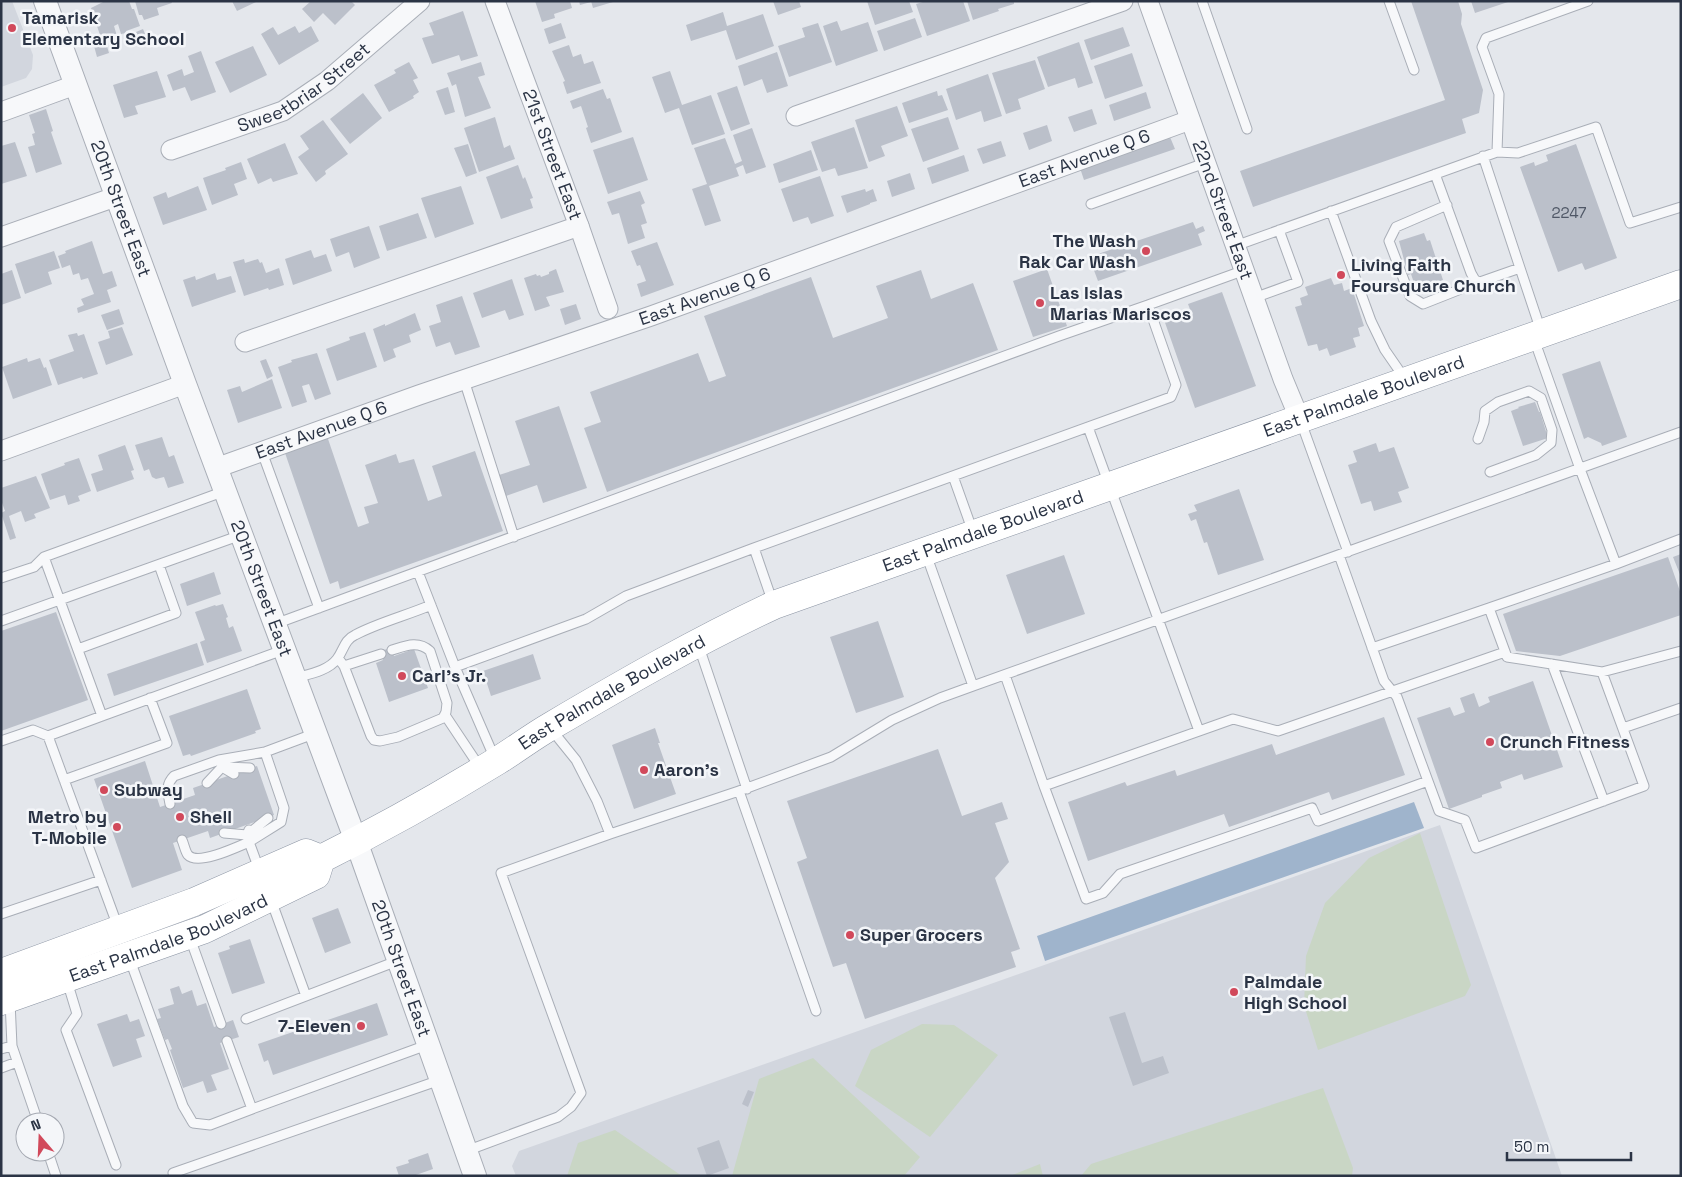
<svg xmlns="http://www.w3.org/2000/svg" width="1682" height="1177" font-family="'Space Grotesk',sans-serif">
  <rect width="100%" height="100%" fill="#e4e7ec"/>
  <path fill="#d2d6de" d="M1,1H12L33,55L32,69L26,78L1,87Z
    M1440,825L1562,1176H516L512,1166L519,1151Z"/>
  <path fill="#c9d6c5" d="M1420,833L1471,985L1465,996L1318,1050L1304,1005L1306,956L1325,903L1369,858Z
    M922,1024L954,1025L998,1055L930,1137L855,1086L871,1050Z
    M813,1058L920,1157L904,1176H732L759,1079Z
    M1323,1088L1353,1168L1352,1176H1081L1091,1164Z
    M615,1130L682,1176H567L578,1143Z
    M1040,1164L1043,1176H1010Z"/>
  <path fill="#9fb4cc" d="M1414,802L1424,828L1045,961L1037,936Z"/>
  <path fill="#bbc0ca" d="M105,1H129L132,9H134L140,26L126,31V33L121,34L118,24L114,26L117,36L102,41L91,8Z
    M135,1H171L172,3L157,8L159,15L144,20L142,15H139Z
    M232,1H258L237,11Z
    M311,1H351L355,5L335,25L323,13L314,22L302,9Z
    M535,1H570L572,8L554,14L555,18L542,22Z
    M579,1H591V2L580,5Z
    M591,1H613V2L593,8Z
    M773,1H799L801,7L778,15Z
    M867,1H909L913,12L875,25Z
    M926,1H963L970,21L927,36L916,4Z
    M967,1H1014V4L998,9L999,11L973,20Z
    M1411,1H1458L1462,14L1461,24L1483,90L1479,113L1462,119L1466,133L1253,207L1240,171L1445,100Z
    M1471,1H1508V2L1475,13Z
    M463,11L478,56L461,61L459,55L432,64L422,38L434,35L429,23Z
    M723,12L727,26L763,14L774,46L736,60L726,30L691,41L686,25Z
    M915,18L922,37L884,51L877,31Z
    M837,21L841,31L868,22L878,51L836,66L823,26Z
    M561,23L566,38L549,44L544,29Z
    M818,23L832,62L789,77L778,46L805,37L802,28Z
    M295,26L299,33L311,26L319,41L279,65L261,34L273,27L278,35Z
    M1123,27L1130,46L1091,60L1084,40Z
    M143,29L149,44L142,46L136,32Z
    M1079,42L1093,83L1078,88L1075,78L1048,87L1037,57Z
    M106,43L109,53L97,57L94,46Z
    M569,45L573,57L581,54L584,64L593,61L601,83L567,94L563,82L565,81L552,51Z
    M253,46L267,75L230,93L215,62Z
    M201,51L216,92L191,101L185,87L173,91L167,75L182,69L184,76L194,72L188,56Z
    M777,52L788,86L767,93L762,79L744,86L738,66Z
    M1132,53L1143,86L1105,99L1094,66Z
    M1035,60L1045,89L1018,99L1021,109L1006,114L992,73Z
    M409,62L418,78L413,80L419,92L413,96L414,98L389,112L374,85L396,73L394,70Z
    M481,62L485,75L478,77L491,108L465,117L456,84L452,86L447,73Z
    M157,71L166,97L135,106L138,114L124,118L113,85Z
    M670,71L682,105L711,95L725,134L692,145L679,108L665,113L652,77Z
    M988,74L1002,116L984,122L981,111L956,120L946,89Z
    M737,86L750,124L731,131L717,93Z
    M448,87L455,112L445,115L436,91Z
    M603,89L607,99L610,98L622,132L591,143L586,128L588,127L581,106L573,109L570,101Z
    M937,91L938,96L942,95L948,110L909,123L902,103Z
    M1146,92L1151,108L1114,121L1109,105Z
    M363,93L382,118L350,144L330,119Z
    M897,106L908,136L881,146L885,156L869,162L855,120Z
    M46,109L53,131L51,132L62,164L36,173L28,147L35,145L32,134L35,133L29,115Z
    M1092,109L1097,124L1074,132L1068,117Z
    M495,117L504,148L510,145L515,159L479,172L464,128Z
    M948,117L959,149L923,162L911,129Z
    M323,120L348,154L325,171L326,174L316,182L298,157L309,149L300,136Z
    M1047,125L1052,141L1029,150L1023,133Z
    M854,127L868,168L838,176L835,168L822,172L811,142Z
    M752,128L766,167L746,174L743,165L736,168L739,176L709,186L721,221L705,226L692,189L707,184L694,148L725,138L735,164L742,161L733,135Z
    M633,137L648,180L608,194L593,150Z
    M1170,137L1175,149L1084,180L1080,168Z
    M1001,141L1006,156L983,164L977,149Z
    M15,142L27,176L1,184V146Z
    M285,143L298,174L273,182L271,178L258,184L247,159Z
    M468,144L477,173L466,177L454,148Z
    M1576,144L1617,258L1585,270L1582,263L1558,272L1520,167L1534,162L1535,166L1548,161L1546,155Z
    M811,150L818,170L779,183L773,164Z
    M964,155L969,171L932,184L927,168Z
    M241,162L247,179L234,184L238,195L212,205L203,178L226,170L225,168Z
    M518,165L523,179L525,177L533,198L530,199L533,208L501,219L486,177Z
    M910,173L915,189L892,197L887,181Z
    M820,176L834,216L811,224L808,217L793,222L781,189Z
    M198,186L207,210L163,225L153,197L166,192L168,198Z
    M461,186L474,224L435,238L421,198Z
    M865,189L866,192L873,189L877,201L870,203V204L847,213L841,196Z
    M640,191L645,203L641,205L647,223L641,225L645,238L628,244L619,213L612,215L607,202Z
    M418,213L427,238L387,251L379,226Z
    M1193,222L1196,229L1203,226L1205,231L1198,234L1202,245L1098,281L1089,257Z
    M369,226L380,258L354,268L349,252L336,257L330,239Z
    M1424,233L1427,241L1430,240L1443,280L1416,289L1411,274L1408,275L1399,241Z
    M92,241L103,274L112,271L117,286L107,290L111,302L78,313L77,308L84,305L81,299L94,294L88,278L81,280L79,273L73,275L70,265L62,268L58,256L66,253L65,251Z
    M657,242L674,285L641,297L637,284L646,281L640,265L637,266L631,251Z
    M311,250L314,258L326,254L332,271L293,285L285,259Z
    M54,251L60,268L48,272L52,284L25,294L15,264Z
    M244,259L245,263L258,259L260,263L262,262L266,273L279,268L284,285L269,290L268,288L244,296L233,262Z
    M556,269L564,292L546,297L550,306L535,311L524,278L536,274L537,276L540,275L541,277L549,274V272Z
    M1047,269L1067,326L1033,337L1013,281Z
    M12,270L21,298L1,305V274Z
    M921,270L931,299L973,283L998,350L607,492L584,428L601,422L590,392L698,353L709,382L726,376L704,316L811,277L833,338L888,318L876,286Z
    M215,273L217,280L231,276L236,292L192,307L183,280L195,276L196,280Z
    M1331,278L1334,285L1342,283L1344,291L1352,288L1364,326L1358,328L1360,336L1353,338L1356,347L1330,356L1327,348L1319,351L1317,344L1308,346L1295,307L1302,305L1300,298L1308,295L1305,287Z
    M512,279L524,315L509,320L505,310L482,318L473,293Z
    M1222,292L1256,386L1195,408L1162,314L1174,310L1177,317L1191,312L1188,304Z
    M462,296L480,347L455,355L450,342L436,347L429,326L441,322L436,305Z
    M576,304L581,319L565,325L560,309Z
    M119,309L124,324L107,330L101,315Z
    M415,313L421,330L409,335L411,342L393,349L396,357L384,362L373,329L385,324V326Z
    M122,327L133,355L106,365L98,342L110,338L108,331Z
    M365,332L377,367L337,381L326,349L350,340L349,337Z
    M77,333L78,336L84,334L98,374L83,379L82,377L58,385L49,360L74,351L68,335Z
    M317,353L331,394L315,400L309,384L302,386L307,402L292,407L278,367L292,362L291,360Z
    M27,358L28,362L40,358L44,368L46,367L52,385L13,399L2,367Z
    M266,359L273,376L267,379L260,361Z
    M1600,361L1627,437L1602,446L1601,443L1588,437L1584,439L1562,374Z
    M272,379L282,408L238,423L227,390L240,386L242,392Z
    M1535,402L1539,412H1540L1548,438L1523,446L1511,411L1519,408L1518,407Z
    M559,406L587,488L543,503L537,485L506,496L499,475L530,465L515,421Z
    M327,436L358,527L369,523L364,507L378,503L365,465L396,454L399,463L414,459L428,501L442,496L432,466L475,451L503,531L340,589L338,581L330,584L284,450Z
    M162,437L169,457L174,455L184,483L168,488L164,477L156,479L152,477L149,469L144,471L135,445Z
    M1376,443L1379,452L1394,447L1409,488L1398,492L1402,502L1374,511L1371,501L1361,504L1348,465L1357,462L1353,451Z
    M125,445L134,470L131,471L134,479L97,492L91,474L103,470L98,455Z
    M79,458L91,491L78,496L80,501L68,505L65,495L50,500L41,474L65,465L64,463Z
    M36,476L50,508L34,514L36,518L25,522L21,511L9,516L16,538L10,540L1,513L5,511L1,500V488Z
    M1239,489L1264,560L1218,575L1207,542L1204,543L1196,519L1191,521L1188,514L1197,511L1194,505Z
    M1681,554V577L1673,557Z
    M1064,555L1085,614L1027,634L1006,575Z
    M1668,557L1681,594V615L1560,656L1516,651L1503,614Z
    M214,572L221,594L187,606L180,584Z
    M223,604L228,617L226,618L229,628L233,626L242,651L207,663L200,642L205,640L195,612L215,605L216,606Z
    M56,612L88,700L1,731V631Z
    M878,621L904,697L856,713L830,637Z
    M197,643L204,665L114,696L107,674Z
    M391,648L394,656L414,649L428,688L389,702L376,663L383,660L380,651Z
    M533,654L541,679L491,696L483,671Z
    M1533,681L1563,767L1524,780L1522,774L1500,782L1502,788L1482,795V797L1449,809L1417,718L1450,707L1454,716L1465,712L1460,698L1474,693L1479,707L1490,702L1488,697Z
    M247,689L261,729L255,731L256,733L191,756L190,754L183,756L169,716Z
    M1384,717L1405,775L1332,800L1329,792L1229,827L1224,814L1088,861L1068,802L1125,782L1127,786L1175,770L1177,776L1272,744L1276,755Z
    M655,728L660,743H658L676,794L634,809L612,745Z
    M938,749L962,816L1002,802L1008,819L995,823L1009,862L995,878L1020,949L1011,952L1016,967L865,1019L846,963L833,967L797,862L807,858L787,801Z
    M145,761L160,807L195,795L193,788L257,766L274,815L210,838L208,831L173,843L182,870L132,888L94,779Z
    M338,908L351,943L325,953L312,918Z
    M250,939L265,983L232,994L218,953L230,949L229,946Z
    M179,986L182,994L192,990L197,1006L206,1003L214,1027L233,1020L239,1037L220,1043L229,1069L211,1075L217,1090L207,1093L203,1081L183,1088L170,1050L172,1049L168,1039L165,1040L157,1019L161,1018L158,1009L174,1004L170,989Z
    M377,1003L388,1035L273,1075L268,1060L264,1062L258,1044Z
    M1125,1012L1142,1063L1163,1056L1169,1073L1133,1086L1109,1017Z
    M127,1014L130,1022L139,1019L145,1036L136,1039L142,1057L113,1067L97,1024Z
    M748,1090L754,1092L748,1107L742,1104Z
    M719,1140L729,1168L707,1176L697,1148Z
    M428,1153L433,1169L413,1176H399L396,1167L409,1163L408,1160Z"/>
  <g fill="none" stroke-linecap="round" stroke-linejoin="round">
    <defs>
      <path id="service" d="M1202,1L1247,129
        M1389,1L1414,70
        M1497,152L1518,153L1596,127L1630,223L1681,207
        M1483,156L1520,268
        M1435,174L1471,273L1475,280L1480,282L1520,268L1541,331
        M1091,204L1205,163
        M1447,205L1396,227L1389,241L1410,296L1423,304L1466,287L1475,280
        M1331,211L1371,321L1385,350L1405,379
        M1235,246L1497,152L1499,94L1482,47L1486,38L1588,1
        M1254,298L1298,282L1279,230
        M1148,305L1245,270
        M464,380L514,537
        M1301,422L1348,552
        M1088,427L1199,731
        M1478,439L1484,422L1485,411L1498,402L1529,391L1541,398L1552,430L1551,443L1536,455L1490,472
        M262,452L319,608
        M953,476L973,532
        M225,491L44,557L102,716L283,650
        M1339,555L1384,681L1397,697L1439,811L1465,820L1476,848L1644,786L1602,672L1507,657L1489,608L1372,648
        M1616,564L1681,539
        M418,572L455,667
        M1,578L34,567L44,557
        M1489,608L1616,564L1580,469L1534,339
        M1,621L241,535
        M275,624L1059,336L1148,305L1176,385L1171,397L754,548L773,603
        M699,647L747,789
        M78,649L176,613L159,565
        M338,658L344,666L371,736L374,740L380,741L398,737L443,718L446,712L447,703L430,651C418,640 405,646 392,650
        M1552,664L1604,801
        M344,666L381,654
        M1602,672L1681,651
        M1005,675L1044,786L1233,719L1278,731L1505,652
        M295,678C309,674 328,671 337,659C344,650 344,640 355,635C377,623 408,615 431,605
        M973,686L1681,432
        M445,715L481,769
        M102,716L48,736L118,927
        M1623,728L1681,708
        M551,729L576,760L597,801L610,834L739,791
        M1,741L33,730L48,736
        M495,759L455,667L586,619L626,596L754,548
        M225,767L250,768
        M64,780L167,743L150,698
        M207,783L222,767L234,774
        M1044,786L1086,899L1103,893L1120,874L1312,808L1318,821L1428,781
        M170,804C168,793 165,785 174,776L219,760L265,752
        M224,833L247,835L249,830
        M182,840C184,844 185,851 188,855C198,866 237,847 249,842L247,835L268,818
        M259,869L249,842L281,822L284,808L265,752L316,733
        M271,900L306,996
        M1,914L101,880
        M190,938L221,1024
        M130,960L183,1106L193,1123L210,1125L252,1109L227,1041
        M67,981L77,1014L66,1030L116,1165
        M10,1001L12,1046L38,1122
        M816,1011L739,791L831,757L892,720L940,698L973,686L926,554
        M246,1019L397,961
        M1,1049L12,1046
        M1,1068L17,1062
        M252,1109L427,1045
        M466,1151L558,1117L571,1107L581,1093L501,873L610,834
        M48,1152L56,1176
        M173,1173L440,1080"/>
      <g id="minor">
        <path id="s1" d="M495,1L579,226L608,309"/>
        <path id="s2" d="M1148,1L1283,379L1300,420"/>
        <path d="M1,112L75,85"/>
        <path d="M796,116L1123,1"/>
        <path id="s3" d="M171,150L283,111L327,81L420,1"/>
        <path d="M1,237L115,197"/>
        <path d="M245,342L579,226"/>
        <path d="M1,451L185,384"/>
        <path id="s4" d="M216,468L419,395L651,316L1190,120"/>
      </g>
      <g id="tertiary">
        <path id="s5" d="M45,1L185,384L356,841L475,1176"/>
      </g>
      <g id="trunk">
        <path d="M1,973L194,902L306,853L321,859"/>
        <path id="s6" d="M1,1001L205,929L316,875L321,859C381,829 440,796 497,761C515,750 532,737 551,726C624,683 697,641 774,605L1681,284"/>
      </g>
    </defs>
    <use href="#service" stroke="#a9aeb7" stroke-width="11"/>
    <use href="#minor" stroke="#a9aeb7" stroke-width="21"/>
    <use href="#tertiary" stroke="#a9aeb7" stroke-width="24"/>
    <use href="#trunk" stroke="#8b94a3" stroke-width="29"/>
    <use href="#service" stroke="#f7f8fa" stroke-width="9"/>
    <use href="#minor" stroke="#f7f8fa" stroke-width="19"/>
    <use href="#tertiary" stroke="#f7f8fa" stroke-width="22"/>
    <use href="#trunk" stroke="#fff" stroke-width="28"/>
  </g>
  <g fill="#d1495b" stroke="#f4f6f9" stroke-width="2">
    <circle cx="12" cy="28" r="5"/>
    <circle cx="1146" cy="251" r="5"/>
    <circle cx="1341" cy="275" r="5"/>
    <circle cx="1040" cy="303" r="5"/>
    <circle cx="402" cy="676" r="5"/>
    <circle cx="1490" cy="742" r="5"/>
    <circle cx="644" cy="770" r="5"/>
    <circle cx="104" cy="790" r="5"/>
    <circle cx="180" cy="817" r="5"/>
    <circle cx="117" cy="827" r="5"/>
    <circle cx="850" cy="935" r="5"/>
    <circle cx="1234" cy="992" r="5"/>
    <circle cx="361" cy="1026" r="5"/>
  </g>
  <g text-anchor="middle" stroke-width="5" stroke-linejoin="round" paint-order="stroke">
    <g font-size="15" fill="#4f5766">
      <text x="1569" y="218">2247</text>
    </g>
    <g font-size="18" font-weight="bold" fill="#2b3445" stroke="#f4f6f9" text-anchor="start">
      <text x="22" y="24">Tamarisk<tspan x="22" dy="21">Elementary School</tspan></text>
      <text x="1136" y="247" text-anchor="end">The Wash<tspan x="1136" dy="21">Rak Car Wash</tspan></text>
      <text x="1351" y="271">Living Faith<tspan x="1351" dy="21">Foursquare Church</tspan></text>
      <text x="1050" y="299">Las Islas<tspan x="1050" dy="21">Marias Mariscos</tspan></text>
      <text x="412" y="682">Carl's Jr.</text>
      <text x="1500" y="748">Crunch Fitness</text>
      <text x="654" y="776">Aaron's</text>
      <text x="114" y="796">Subway</text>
      <text x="107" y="823" text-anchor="end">Metro by<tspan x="107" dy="21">T-Mobile</tspan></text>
      <text x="190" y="823">Shell</text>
      <text x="860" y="941">Super Grocers</text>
      <text x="1244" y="988">Palmdale<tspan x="1244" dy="21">High School</tspan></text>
      <text x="351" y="1032" text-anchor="end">7-Eleven</text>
    </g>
    <g font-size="18" fill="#2b3445" stroke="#f4f6f9">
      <text dy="6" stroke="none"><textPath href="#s3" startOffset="148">Sweetbriar Street</textPath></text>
      <text dy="6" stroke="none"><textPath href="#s1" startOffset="164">21st Street East</textPath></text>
      <text dy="6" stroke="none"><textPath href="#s4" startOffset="922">East Avenue Q 6</textPath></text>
      <text dy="6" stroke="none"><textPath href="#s5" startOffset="221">20th Street East</textPath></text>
      <text dy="6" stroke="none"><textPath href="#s2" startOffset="222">22nd Street East</textPath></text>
      <text dy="6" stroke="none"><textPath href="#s4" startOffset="518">East Avenue Q 6</textPath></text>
      <text dy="6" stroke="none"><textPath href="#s6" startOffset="1502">East Palmdale Boulevard</textPath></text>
      <text dy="6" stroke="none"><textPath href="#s4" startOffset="112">East Avenue Q 6</textPath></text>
      <text dy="6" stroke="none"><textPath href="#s6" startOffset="1098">East Palmdale Boulevard</textPath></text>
      <text dy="6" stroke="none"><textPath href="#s5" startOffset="626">20th Street East</textPath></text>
      <text dy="6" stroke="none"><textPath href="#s6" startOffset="692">East Palmdale Boulevard</textPath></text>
      <text dy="6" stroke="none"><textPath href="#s6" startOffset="179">East Palmdale Boulevard</textPath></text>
      <text dy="6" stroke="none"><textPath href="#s5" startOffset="1031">20th Street East</textPath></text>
    </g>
  </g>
  <rect width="1682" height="1177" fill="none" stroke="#2b3445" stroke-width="5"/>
  <g transform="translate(40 1137) rotate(341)"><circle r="24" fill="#f4f6f9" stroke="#a4a8b1"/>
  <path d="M0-4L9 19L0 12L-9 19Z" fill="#d1495b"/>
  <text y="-8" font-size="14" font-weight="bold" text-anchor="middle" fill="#2b3445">N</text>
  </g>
  <path d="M1507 1152v8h124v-8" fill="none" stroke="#2b3445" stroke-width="2.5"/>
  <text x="1514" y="1152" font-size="15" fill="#2b3445" stroke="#f4f6f9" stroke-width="4" paint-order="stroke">50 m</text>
</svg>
